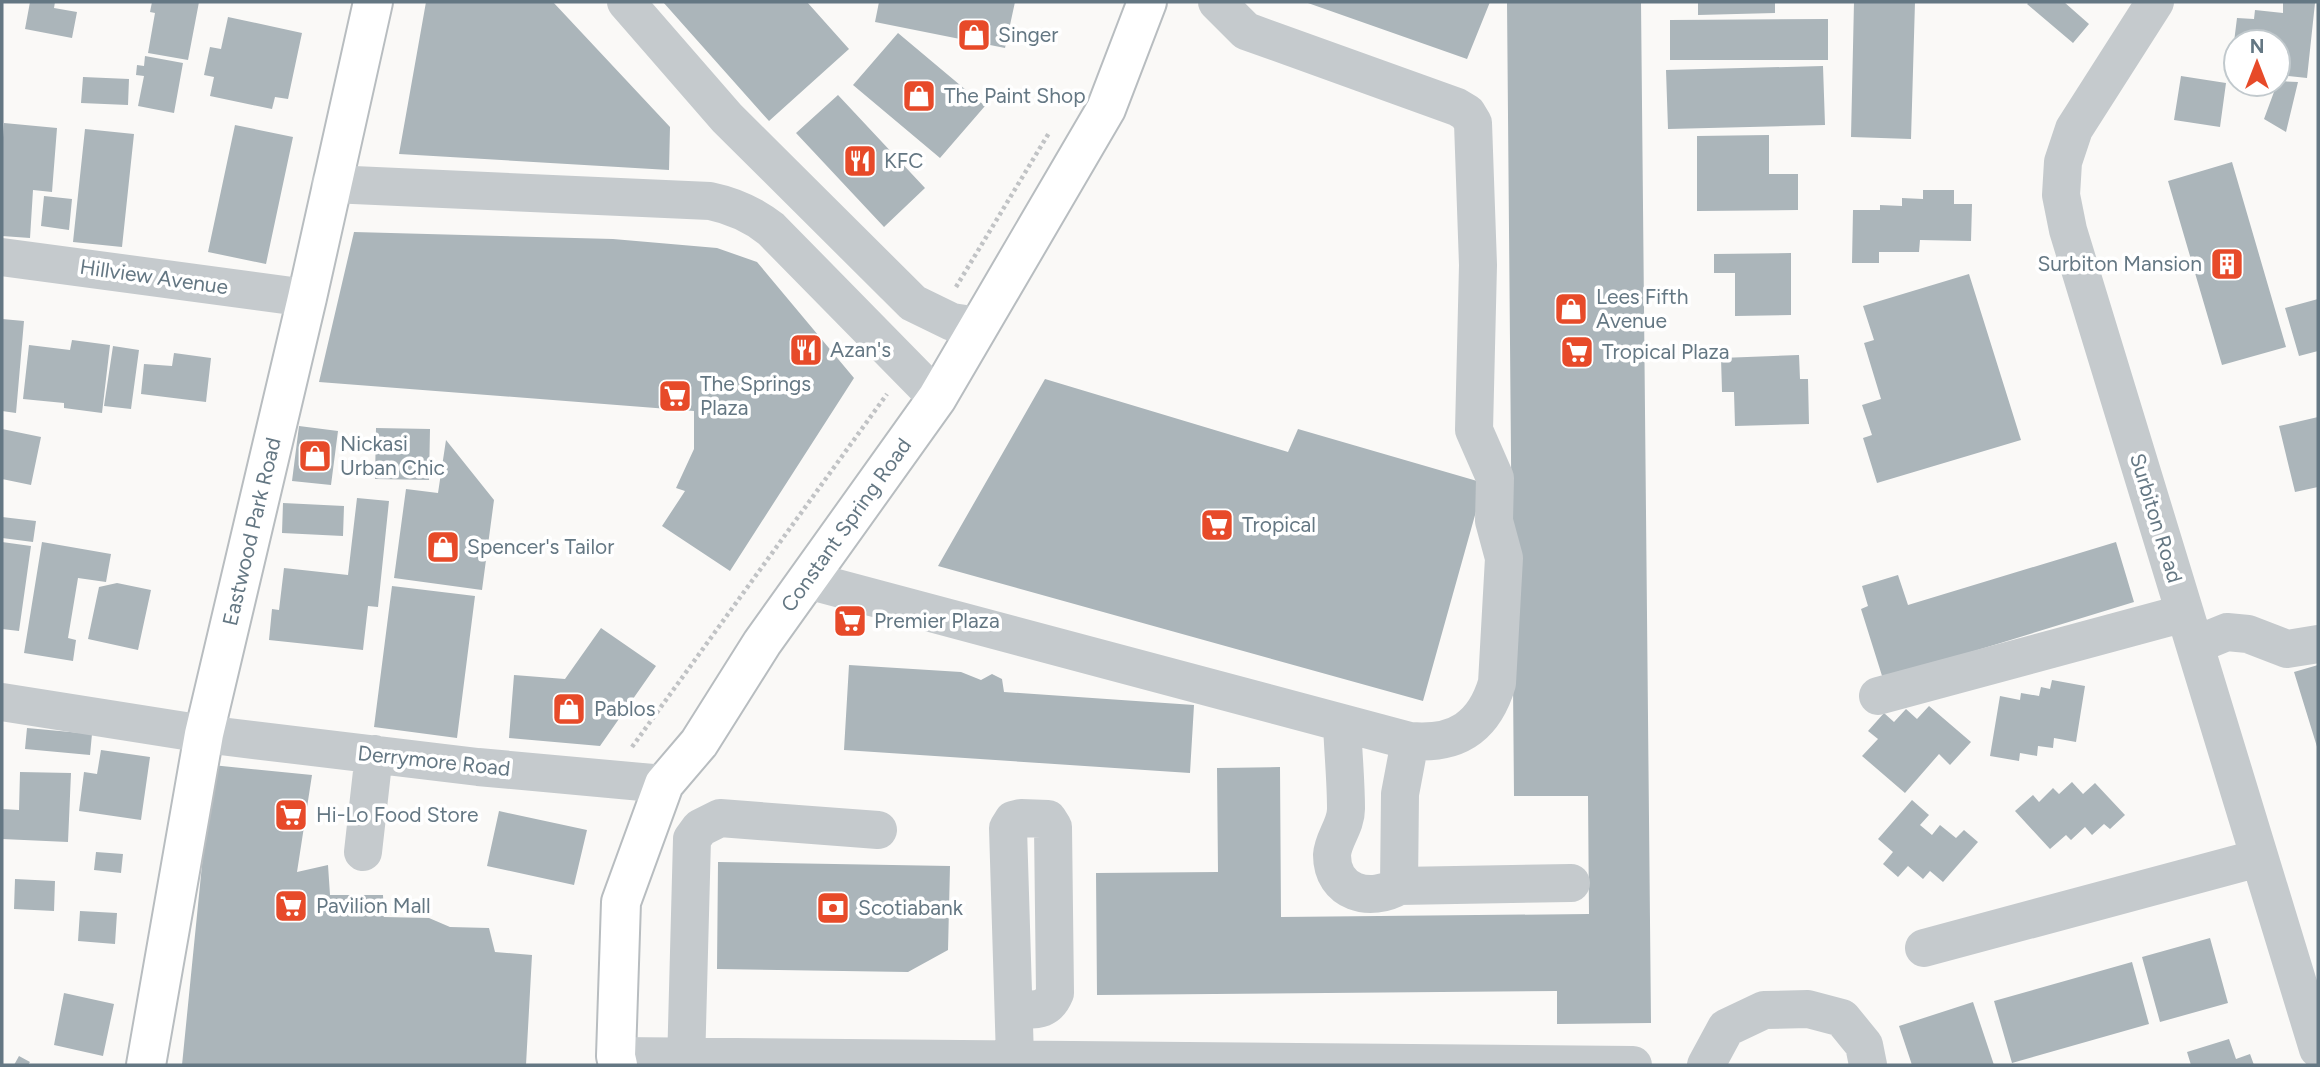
<svg xmlns="http://www.w3.org/2000/svg" width="2320" height="1067" font-family="Figtree,sans-serif">
  <rect width="100%" height="100%" fill="#faf9f7"/>
  <path fill="#abb5ba" d="M30,2H55L54,8L77,12L72,38L25,29Z
    M152,2H199L188,60L148,53L155,13L150,12Z
    M426,2H553L670,127L669,170L399,154Z
    M663,2H807L849,49L769,121Z
    M879,2H1015L1005,48L875,22Z
    M1305,2H1490L1467,59Z
    M1507,2H1641L1651,1023L1557,1024V991L1097,995L1096,873L1218,872L1217,768L1280,767L1281,917L1589,914L1588,796H1514Z
    M1698,2H1775V13L1698,15Z
    M1854,2H1915L1911,139L1851,137Z
    M2029,2H2064L2089,24L2073,43L2027,4Z
    M2283,2L2315,3L2307,78L2278,75V42H2234L2237,18L2254,19L2255,10L2283,13Z
    M228,17L302,33L288,99L275,97L272,109L210,96L214,77L204,75L210,47L221,49Z
    M1828,19V60H1670V20Z
    M898,33L985,106L940,158L853,85Z
    M145,56L183,63L174,113L138,106L144,76L136,75L137,65L144,66Z
    M1823,66L1825,125L1668,129L1666,70Z
    M2181,76L2226,83L2220,127L2174,120Z
    M83,77L129,79L128,105L81,103Z
    M2278,81L2298,82L2286,132L2264,119Z
    M838,95L925,188L884,227L796,133Z
    M4,123L57,128L52,192L33,190L30,238L2,236V152Z
    M235,125L293,137L266,264L208,252Z
    M85,129L134,134L122,247L73,242Z
    M1769,135V174H1798V210L1697,211V136Z
    M2232,162L2286,347L2222,365L2168,181Z
    M1923,190H1954V204H1972L1971,241L1920,240L1919,252H1879V263H1852L1853,210H1880V205L1902,206V198L1923,199Z
    M44,196L72,199L69,230L41,226Z
    M354,232L613,239L717,248L757,262L854,378L730,571L662,526L685,491L676,488L694,449V411L319,382Z
    M1791,253V315L1735,316V273H1714V254Z
    M1969,274L2021,440L1877,483L1863,438L1872,435L1862,405L1881,399L1864,343L1874,340L1863,306Z
    M2318,299V351L2299,356L2285,308Z
    M2,319L24,321L16,413L2,411Z
    M72,340L110,345L102,413L64,408V403L23,399L29,345L70,350Z
    M113,346L139,350L131,409L104,406Z
    M174,353L211,358L206,402L141,394L144,364L172,366Z
    M1799,355L1800,379H1808L1809,424L1735,426L1734,392H1722L1721,358Z
    M1045,379L1288,452L1298,429L1484,483L1423,701L938,566Z
    M2318,417V487L2295,492L2279,426Z
    M299,426L338,431L331,485L292,481Z
    M376,428L430,429L429,480L375,479Z
    M2,429L41,437L31,485L2,479Z
    M446,440L494,500L482,590L394,578L406,489L438,493Z
    M357,498L389,501L378,607L368,606L363,650L269,640L272,609L279,610L284,568L348,575Z
    M283,503L344,506L343,536L282,533Z
    M2,517L36,521L33,542L2,538Z
    M2,542L31,546L19,631L2,629Z
    M42,542L111,554L106,582L78,578L68,638L76,640L73,661L24,653Z
    M2116,542L2134,602L1883,679L1861,609L1868,606L1862,586L1898,575L1908,605Z
    M117,583L151,590L138,650L88,639L99,587Z
    M392,586L475,596L457,738L374,727Z
    M601,628L656,666L600,746L509,738L514,675L565,679Z
    M849,665L961,672L981,680L992,674L1002,679L1004,692L1194,705L1190,773L844,750Z
    M2318,665V750L2294,672Z
    M2052,680L2085,686L2076,742L2054,738L2053,748L2038,746L2037,756L2020,753L2019,761L1990,756L2000,696L2020,700L2021,693L2039,696L2041,687L2050,689Z
    M1929,706L1971,742L1950,765L1939,754L1905,793L1862,756L1878,739L1868,731L1884,713L1894,722L1906,709L1917,719Z
    M27,728L92,734L90,755L25,749Z
    M101,750L150,757L141,820L79,811L84,772L97,774Z
    M212,765L312,775L297,872L328,865L330,895H383L384,917L429,918L450,927L489,928L495,952L532,955L526,1065H182Z
    M20,772L71,773L68,842L2,839V809L19,810Z
    M2072,782L2083,794L2095,783L2125,815L2110,829L2104,824L2092,835L2085,827L2071,840L2066,835L2050,849L2015,811L2033,795L2039,802L2053,788L2059,794Z
    M1912,800L1929,815L1920,825L1932,835L1940,825L1956,838L1964,830L1978,842L1943,882L1930,871L1923,879L1908,866L1898,877L1883,864L1893,852L1878,839Z
    M499,811L587,830L574,885L487,866Z
    M96,852L123,854L121,873L94,870Z
    M718,862L950,866L948,950L908,972L717,969Z
    M15,879L55,881L54,911L14,909Z
    M80,911L117,913L115,944L78,941Z
    M2210,938L2228,1003L2160,1022L2142,957Z
    M2132,962L2149,1024L2012,1063L1994,1001Z
    M64,993L114,1004L103,1056L54,1045Z
    M1973,1002L1994,1065H1912L1899,1026Z
    M2229,1039L2236,1059L2250,1054L2254,1065H2191L2187,1052Z
    M19,1056L30,1062L28,1065H14Z"/>
  <g fill="none" stroke-linecap="round" stroke-linejoin="round">
    <defs>
      <g id="major">
        <path id="s1" d="M146,1065L204,734L307,298L373,2"/>
        <path id="s2" d="M618,1065L616,1056L621,902L664,784L699,743L762,643L937,398L1106,109L1147,2"/>
      </g>
    </defs>
    <use href="#major" stroke="#b8bdc0" stroke-width="42"/>
    <path stroke="#c1c3c5" stroke-width="4.5" stroke-dasharray="3.5 3.5" stroke-linecap="butt" d="M956,287L1049,133
      M632,747L887,394"/>
    <path stroke="#c5cacd" stroke-width="38" d="M626,2L727,118L913,303L952,322L978,326
      M2155,2L2074,129L2063,162L2061,195L2068,230L2318,1049
      M331,184L710,201C734,206 752,214 771,229L937,398
      M2,257L307,298
      M807,580L1410,741C1456,745 1484,727 1497,683L1504,558L1494,521L1495,478L1474,430L1478,265L1473,123L1467,113L1457,107L1246,31L1217,2
      M2195,645L2227,632L2248,634L2287,649L2318,644
      M1878,696L2185,613
      M2,702L204,734L478,767L664,784
      M1342,723C1343,752 1346,780 1346,809C1346,826 1333,839 1332,855C1332,893 1370,903 1399,886L1571,883
      M363,852L374,754
      M1399,886L1400,794L1410,741
      M1924,948L2259,858
      M1015,1010C1034,1009 1047,1013 1055,993L1053,827L1048,819L1021,818L1013,820L1008,828L1015,1058
      M616,1056L1633,1065
      M686,1065L692,839L700,828L720,818L878,830
      M1706,1065L1726,1028L1764,1010L1808,1009L1842,1018L1864,1045L1868,1065"/>
    <use href="#major" stroke="#fff" stroke-width="38"/>
  </g>
  <defs>
    <symbol id="shop-square" viewBox="-11 -11 22 22"><rect x="-9" y="-9" width="18" height="18" rx="4" fill="#e74a29" stroke="#fff"/><path d="M-5-2.5h2.3a2.7 3.5 0 0 1 5.4 0H5L5.5 6h-11ZM-1.5-2.5h3a1.5 2.3 0 0 0-3 0Z" fill="#fff"/></symbol>
    <symbol id="restaurant-square" viewBox="-11 -11 22 22"><rect x="-9" y="-9" width="18" height="18" rx="4" fill="#e74a29" stroke="#fff"/><path d="M-5-6h1v4h1v-4h1v4h1v-4h1v5L-1.5 .5V6h-2V.5L-5-1ZM5-6V6H3V1.5H1.5Q1.5-4 5-6Z" fill="#fff"/></symbol>
    <symbol id="building-square" viewBox="-11 -11 22 22"><rect x="-9" y="-9" width="18" height="18" rx="4" fill="#e74a29" stroke="#fff"/><path d="M-4-6H4V6H1V3H-1V6H-4ZM-2.5-4.3h1.7v1.8h-1.7ZM.8-4.3h1.7v1.8H.8ZM-2.5-1h1.7V.8h-1.7ZM.8-1h1.7V.8H.8Z" fill="#fff"/></symbol>
    <symbol id="supermarket-square" viewBox="-11 -11 22 22"><rect x="-9" y="-9" width="18" height="18" rx="4" fill="#e74a29" stroke="#fff"/><path d="M-6-5.5h2.5l.6 2H6L4.5 2H-2.5L-4.4-4H-6ZM-1.5 3.2a1.3 1.3 0 1 0 .1 0ZM3 3.2a1.3 1.3 0 1 0 .1 0Z" fill="#fff"/></symbol>
    <symbol id="bank-square" viewBox="-11 -11 22 22"><rect x="-9" y="-9" width="18" height="18" rx="4" fill="#e74a29" stroke="#fff"/><path d="M-6-4H6V4H-6ZM0-2.3a2.3 2.3 0 1 0 0 4.6a2.3 2.3 0 1 0 0-4.6Z" fill="#fff"/></symbol>
  </defs>
  <g fill-rule="evenodd">
    <use href="#shop-square" x="955" y="16" width="38" height="38"/>
    <use href="#shop-square" x="900" y="77" width="38" height="38"/>
    <use href="#restaurant-square" x="841" y="142" width="38" height="38"/>
    <use href="#building-square" x="2208" y="245" width="38" height="38"/>
    <use href="#shop-square" x="1552" y="290" width="38" height="38"/>
    <use href="#restaurant-square" x="787" y="331" width="38" height="38"/>
    <use href="#supermarket-square" x="1558" y="333" width="38" height="38"/>
    <use href="#supermarket-square" x="656" y="377" width="38" height="38"/>
    <use href="#shop-square" x="296" y="437" width="38" height="38"/>
    <use href="#supermarket-square" x="1198" y="506" width="38" height="38"/>
    <use href="#shop-square" x="424" y="528" width="38" height="38"/>
    <use href="#supermarket-square" x="831" y="602" width="38" height="38"/>
    <use href="#shop-square" x="550" y="690" width="38" height="38"/>
    <use href="#supermarket-square" x="272" y="796" width="38" height="38"/>
    <use href="#supermarket-square" x="272" y="887" width="38" height="38"/>
    <use href="#bank-square" x="814" y="889" width="38" height="38"/>
  </g>
  <g text-anchor="middle" stroke-width="7" stroke-linejoin="round" paint-order="stroke">
    <g font-size="21" fill="#647783" stroke="#fff" text-anchor="start">
      <text x="998" y="42">Singer</text>
      <text x="944" y="103">The Paint Shop</text>
      <text x="884" y="168">KFC</text>
      <text x="2202" y="271" text-anchor="end">Surbiton Mansion</text>
      <text x="1596" y="304">Lees Fifth<tspan x="1596" dy="24">Avenue</tspan></text>
      <text x="830" y="357">Azan's</text>
      <text x="1602" y="359">Tropical Plaza</text>
      <text x="700" y="391">The Springs<tspan x="700" dy="24">Plaza</tspan></text>
      <text x="340" y="451">Nickasi<tspan x="340" dy="24">Urban Chic</tspan></text>
      <text x="1242" y="532">Tropical</text>
      <text x="467" y="554">Spencer's Tailor</text>
      <text x="874" y="628">Premier Plaza</text>
      <text x="594" y="716">Pablos</text>
      <text x="316" y="822">Hi-Lo Food Store</text>
      <text x="316" y="913">Pavilion Mall</text>
      <text x="858" y="915">Scotiabank</text>
    </g>
    <g font-size="21" fill="#647783" stroke="#fff">
      <text transform="translate(154 277) rotate(8)" y="7">Hillview Avenue</text>
      <text transform="translate(2156 518) rotate(73)" y="7">Surbiton Road</text>
      <text dy="7" stroke="none"><textPath href="#s2" startOffset="606">Constant Spring Road</textPath></text>
      <text dy="7" stroke="none"><textPath href="#s1" startOffset="544">Eastwood Park Road</textPath></text>
      <text transform="translate(434 761) rotate(6)" y="7">Derrymore Road</text>
    </g>
  </g>
  <rect width="2320" height="1067" fill="none" stroke="#647783" stroke-width="7"/>
  <g transform="translate(2257 63)"><circle r="33" fill="#ffffff" stroke="#c1c9cd" stroke-width="2"/>
  <path d="M0-5L12 26L0 18L-12 26Z" fill="#e74a29"/>
  <text y="-10" font-size="19" font-weight="bold" text-anchor="middle" fill="#647783">N</text>
  </g>
</svg>
